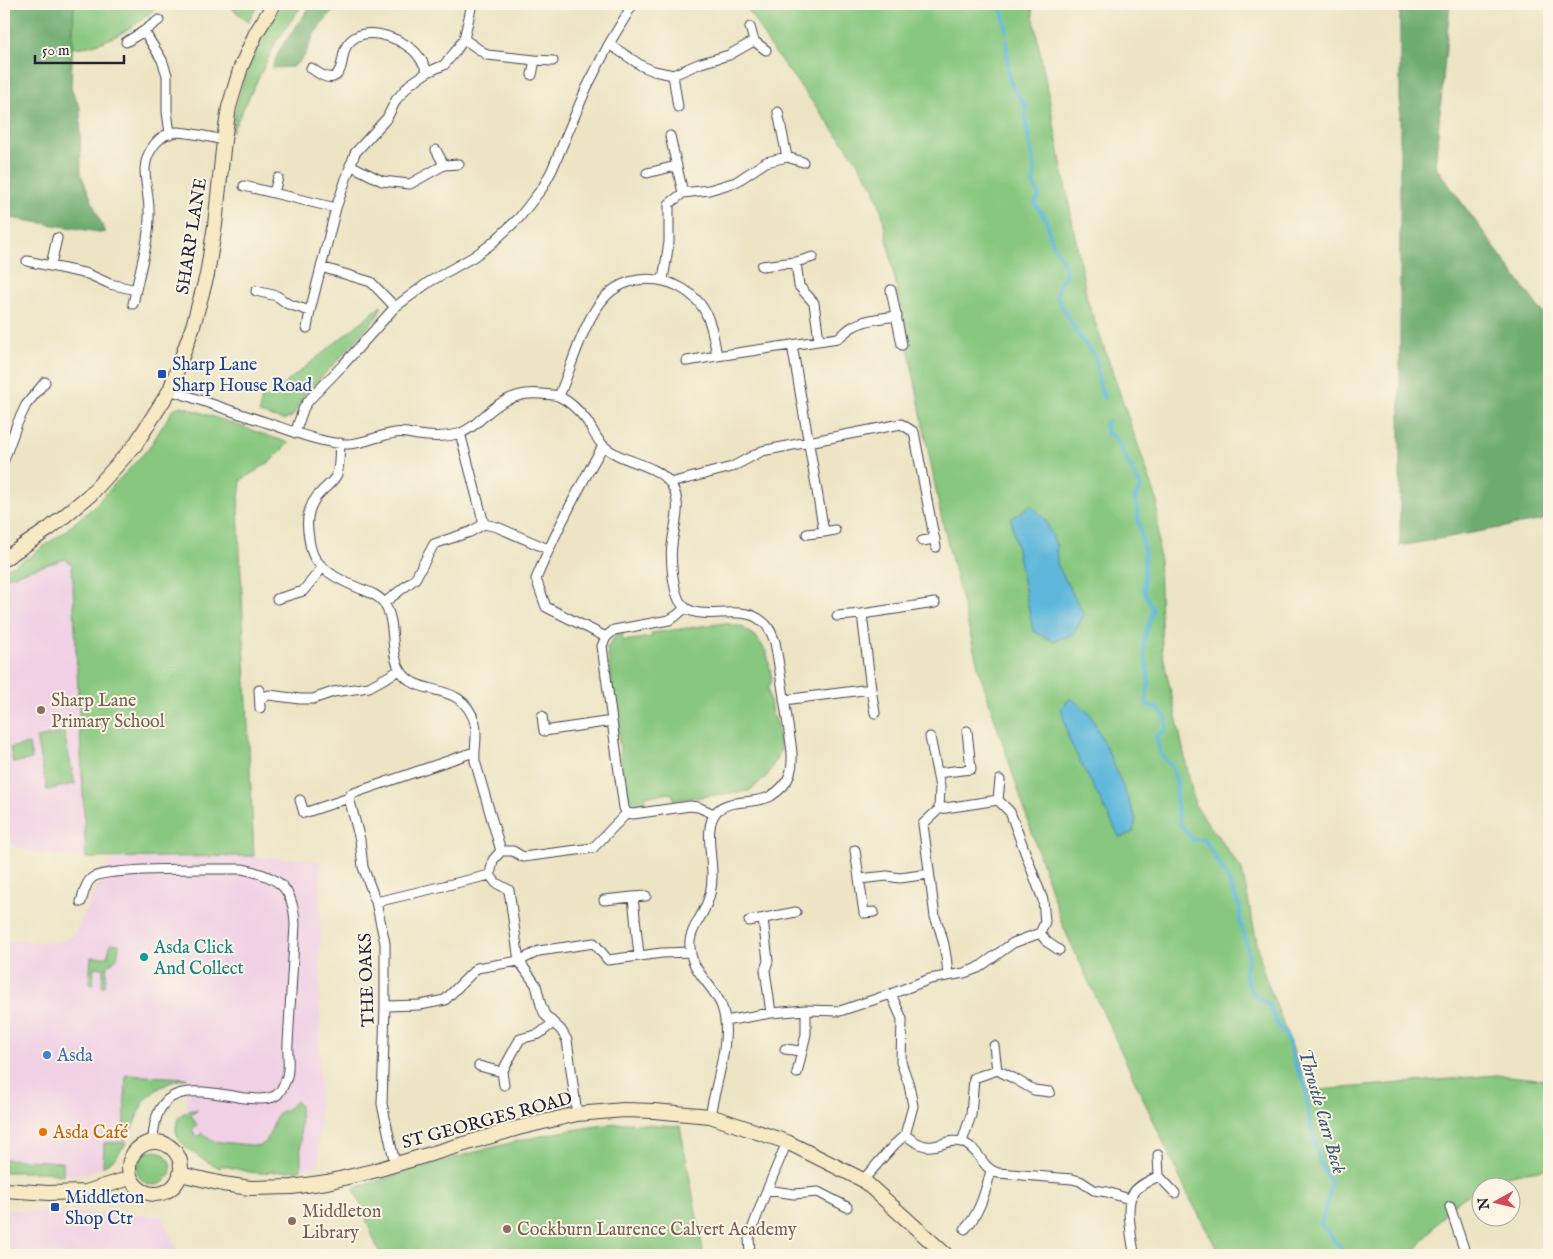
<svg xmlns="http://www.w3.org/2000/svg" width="1553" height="1259" font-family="'IM FELL English',serif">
  <rect width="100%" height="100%" fill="#fcf5e5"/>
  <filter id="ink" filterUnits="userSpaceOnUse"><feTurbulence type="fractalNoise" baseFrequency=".02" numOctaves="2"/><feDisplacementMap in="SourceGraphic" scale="10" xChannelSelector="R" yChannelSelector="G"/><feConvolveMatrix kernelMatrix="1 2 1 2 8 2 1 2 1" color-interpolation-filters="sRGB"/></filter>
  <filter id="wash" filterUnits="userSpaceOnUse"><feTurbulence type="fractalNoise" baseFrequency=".0096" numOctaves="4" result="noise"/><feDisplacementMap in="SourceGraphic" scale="20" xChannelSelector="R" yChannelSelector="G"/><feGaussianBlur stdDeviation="1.12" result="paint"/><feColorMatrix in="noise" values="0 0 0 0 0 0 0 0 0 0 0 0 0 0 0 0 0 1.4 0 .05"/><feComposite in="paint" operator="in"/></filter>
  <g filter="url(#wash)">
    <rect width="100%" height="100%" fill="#ece4c3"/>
    <path fill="#f0d0e5" d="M65,559L72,565L86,858L35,853L4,842V578Z
      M254,856L321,861L319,1166L290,1170L177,1136L176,1121L180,1114L187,1109L186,1078L176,1080L152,1093L142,1105L132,1130L123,1146L114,1158L103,1166L88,1173L71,1175L44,1169L4,1167V941L57,943L67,940L75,933L111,859Z
      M4,1210L162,1216L179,1255H4Z"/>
    <path fill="#87c77f" stroke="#54745d" d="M74,4H160C142,21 120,37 96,44C89,47 80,47 72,48Z
      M227,4H259L248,22Z
      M283,4H303L276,42L232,132C238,85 256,43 283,4Z
      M745,4H1031L1087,299L1157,500L1162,651L1195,805L1242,870L1263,971L1309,1091L1496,1075L1549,1080V1168L1494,1178L1450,1207L1414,1252L1415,1255H1220L1187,1193L1062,924L980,674L941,516L882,213L874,188L852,154L769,45Z
      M382,305L378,315L343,355L305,394L292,417L283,420L259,413L262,396L267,398Z
      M182,406L289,443L270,462L241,480L238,509L254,856L86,858L72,565L65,559L4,578V570L29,557L64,532L92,508L149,448L172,411L175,408Z
      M724,623L742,627L757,638L767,653L772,680L768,689L772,714L776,720L781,750L768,775L749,791L674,800L672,793L645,796L646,806H640L626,796L607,648L617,633L622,632L623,641L652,637L651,633Z
      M64,733L75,784L47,790L36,738Z
      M29,744L32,759L13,763L10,748Z
      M111,943L119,944C118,958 119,958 107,966L105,986H102L103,968L94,967L93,984L89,983L91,957H107Z
      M126,1075L187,1078C169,1081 150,1090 141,1107C136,1118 133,1129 125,1139H123Z
      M296,1101L300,1106L301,1169L300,1170L262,1173L249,1172L221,1165L220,1168C206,1161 174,1146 176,1127C177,1123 177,1120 180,1116C184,1112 192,1109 198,1110L191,1115L197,1125L192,1130L197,1137L202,1133L212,1141L259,1146L266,1142L278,1113L287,1109Z
      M624,1123L680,1126L704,1255H380L354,1188C444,1161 530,1132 624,1123Z
      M127,1142L116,1157L103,1167L104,1143Z
      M137 1168a17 17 0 1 1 34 0a17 17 0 1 1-34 0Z
      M4,1159L63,1162V1176L47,1172H4Z"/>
    <path fill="#6dac6e" stroke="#486754" d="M4,4H74L71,89L80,108L81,174L105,233L4,217Z
      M312,4H342L329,15L314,34L304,57L293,67L272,68L280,49Z
      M1400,4H1450L1435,166L1549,322V519L1400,546Z"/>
    <path fill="#5eb8db" stroke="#406d8b" d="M1031,505L1045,519L1056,544L1057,564L1084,615L1074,634L1054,641L1033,631L1011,519Z
      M1071,698L1090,714L1109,753L1136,819L1133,832L1120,838L1069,740L1061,707Z"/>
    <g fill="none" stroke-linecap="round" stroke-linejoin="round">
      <path stroke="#5eb8db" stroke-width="4" d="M1000,4L1007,32
        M1006,40L1009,77L1014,91L1026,106V126L1035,169L1033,184L1039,195L1035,204L1046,219L1052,243L1062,260L1066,274L1059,285L1057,297L1078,335L1095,356L1100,386L1104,398
        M1109,421L1105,424L1107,434L1115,437L1141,487L1135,497L1144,551V591L1153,610L1143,643L1149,682L1146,704L1157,708L1166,717V730L1156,736L1160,753L1172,767L1177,783L1176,800L1180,824L1193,840L1204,839L1226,875L1240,908V923L1244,933L1249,957L1244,973L1252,993L1269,1005L1278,1025L1287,1037L1294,1062L1306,1086L1307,1105L1311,1126L1320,1163L1331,1183L1329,1195L1321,1224L1346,1255"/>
    </g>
  </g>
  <g filter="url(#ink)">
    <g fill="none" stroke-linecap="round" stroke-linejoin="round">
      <defs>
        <path id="street" d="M159,20L144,31L162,60L167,75V111L170,134
          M464,39L487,55L535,60L532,75
          M754,41L766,50
          M126,42L144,31
          M609,44L642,66L654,71L673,75L701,63L729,55L754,41L750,27
          M535,60L553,61
          M311,68C317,72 327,81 335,76C344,70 341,55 347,45C362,23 397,37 413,50C420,56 424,65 428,72
          M673,75L678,107
          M670,136L683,193
          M436,150L444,165
          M787,157L803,162
          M350,165L382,181L410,184L444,165L459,164
          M647,173L676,166
          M244,186L336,208
          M274,192L278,178
          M813,257L796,262L799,286L814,303L819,340
          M27,261L88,274L110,284L136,290C141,265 150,237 149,211C149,197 145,183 145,169C146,152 159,132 178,132C193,133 209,137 224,140
          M51,265L57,238
          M762,266L796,262
          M321,267L371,282L395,307
          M663,280L669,242V204L683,193L709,190L736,182L766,162L787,157L778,112
          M891,290L902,345
          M256,291L277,296L288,304L310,311L336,208L355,153L387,118L396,100L410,84L428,72L444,65L455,52L464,39L472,4
          M133,304L136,290
          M307,328L310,311
          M792,345L824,532L807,534
          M687,361L717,356
          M170,390C203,401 237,413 271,424C294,432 324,444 348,444C364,444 379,435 395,433C403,431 410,434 418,435C431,437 445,437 458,434C471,430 479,420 490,411C504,399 522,392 541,394C547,395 555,394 560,397C571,402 580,412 587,421C593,430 596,440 605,447C623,463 655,463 670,483C684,503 674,524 672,545C670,558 673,588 679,600C694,628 740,600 763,622C770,627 772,635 775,642C780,670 784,697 788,725C790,740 795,758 790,774C787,783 779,791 771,796C755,805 730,798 717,811C703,825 713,859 712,877C712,889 709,900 704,910C699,920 691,930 690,941C688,972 713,982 722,1007C733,1037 715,1085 710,1116
          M559,396C572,366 584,318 606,296C633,268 683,277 703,308C712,323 714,340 717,356L838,338C844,334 848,329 854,326C866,319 883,318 897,316
          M295,433L304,407L310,399L343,365L395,307L429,282L473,257L490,245L519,218L543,187L552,170L586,89L609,44L633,4
          M340,443C339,453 340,465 337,474C334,481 328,485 322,491C310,502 306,515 308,531C309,539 310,550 314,557C324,573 344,582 361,589C369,592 378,595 383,602C398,622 388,652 401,671C418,699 462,679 475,723C478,736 474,748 475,761L501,851H513L523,857L593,848L627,813L633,814L690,806L698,807L714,814
          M603,446C578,489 555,533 536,579L546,607L606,637
          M4,460L17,424L26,405L45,382
          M670,483L732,467L762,451L901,424L914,432L936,547
          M484,524L497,527L548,549
          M824,532L835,530
          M922,541L935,539
          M277,599L303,591L323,567
          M384,603L415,579L434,544L470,532L484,524L460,433
          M837,616L862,614
          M871,689L862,614L935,603
          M259,690L260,708
          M260,698L269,695L300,699H313L333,692L369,687L400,670
          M784,700L871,689L875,713
          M542,716L544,731L612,721L602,646L606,637L614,630L669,620L676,616L685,608
          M612,721L624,808L627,813
          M930,737L940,787L939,809
          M937,773L971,769L967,731
          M300,800L304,813L349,798
          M998,800L1010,812L1043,900L1045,922L1040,933
          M998,800L1000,780
          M855,850L864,913L874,912
          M501,851L493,860L490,875L496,883L509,890L519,961L536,985L541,1005L545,1015L561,1030L567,1040L577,1114
          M859,879L887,876L900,878L929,874
          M633,897L646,896
          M604,900L633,897L639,956
          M81,902C83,895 86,882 92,878C103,867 219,869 242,869C277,876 294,886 295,925C293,964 290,1004 288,1043C287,1056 291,1072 284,1084C283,1087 280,1091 278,1094C270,1101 254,1099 245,1098C199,1091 154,1077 153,1142
          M376,902L490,875
          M763,919L768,961L765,970L771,1013
          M749,921L796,912
          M1040,933L1047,942L1059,950
          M948,976C947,956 943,935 935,917L923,824L939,809L998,800
          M385,1006L420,1005L445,1000L477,968L519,961L539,951L594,943L608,960L662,953L691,952
          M725,1021L771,1013L806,1010L840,1011L891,994L930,979L964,973L978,968L1013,943L1040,933
          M994,1046L997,1070
          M785,1049L801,1051
          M479,1066L502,1072
          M797,1073L806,1034V1010
          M504,1085L502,1072L520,1039L539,1034L553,1023
          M905,1135C911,1139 918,1145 926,1146C939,1148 951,1137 964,1143C981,1151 981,1168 998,1173L1072,1179L1080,1181L1094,1190L1107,1192L1129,1199
          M962,1142L971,1115L974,1078L997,1070L1013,1078L1034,1090L1050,1092
          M395,1164L382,1104L385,1006V943L376,902L363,867L360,840L349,798L351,794L474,752
          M1159,1176L1175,1193
          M863,1180L894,1145L905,1135L913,1106L909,1085L901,1062L902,1019L891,994
          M767,1190L794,1194L818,1192L847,1207
          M1450,1207L1466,1255
          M965,1229C980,1213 985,1192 991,1171
          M750,1255L749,1238L762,1202L787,1142
          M1135,1255C1132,1245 1131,1235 1130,1224C1126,1195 1132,1188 1159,1176L1158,1155"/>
        <path id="secondary" d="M4,559L50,528L91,494L135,445L170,390L193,326L207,275L215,225L224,140L229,107L241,67L256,33L274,4
          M129 1168a26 26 0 1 1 52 0a26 26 0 1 1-52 0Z
          M180,1174L223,1184L250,1188L292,1187L327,1182L373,1171L518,1128L577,1114L624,1110L654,1111L710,1116L787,1142L863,1180L946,1255
          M4,1190L49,1193L86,1192L130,1178"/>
      </defs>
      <use href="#street" stroke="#403f4f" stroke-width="11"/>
      <use href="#secondary" stroke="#403f4f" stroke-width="16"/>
      <use href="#street" stroke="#fff" stroke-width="9"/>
      <use href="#secondary" stroke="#f6e9c3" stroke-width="14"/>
    </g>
  </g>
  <g fill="#1a4fb4" stroke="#fcf5e5" stroke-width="2">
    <rect x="157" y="369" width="10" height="10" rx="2.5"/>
    <rect x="50" y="1202" width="10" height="10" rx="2.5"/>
  </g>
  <g fill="#8d6e63" stroke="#fcf5e5" stroke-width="2">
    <circle cx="41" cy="710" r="5"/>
    <circle cx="292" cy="1221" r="5"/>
    <circle cx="507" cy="1229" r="5"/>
  </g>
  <circle fill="#0f9aa8" stroke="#fcf5e5" stroke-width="2" cx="144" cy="957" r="5"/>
  <circle fill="#3f7fe0" stroke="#fcf5e5" stroke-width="2" cx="47" cy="1055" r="5"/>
  <circle fill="#e8710a" stroke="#fcf5e5" stroke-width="2" cx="43" cy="1132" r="5"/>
  <g text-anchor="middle" stroke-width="4" stroke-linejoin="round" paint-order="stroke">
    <g font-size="18" fill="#22223b" stroke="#fcf5e5">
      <text transform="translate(191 236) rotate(-81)" y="6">SHARP LANE</text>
      <text transform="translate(366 980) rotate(-92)" y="6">THE OAKS</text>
      <text transform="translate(487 1120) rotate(-15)" y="6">ST GEORGES ROAD</text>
    </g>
    <g font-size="18" fill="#164399" stroke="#fcf5e5" text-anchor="start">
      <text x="172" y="370">Sharp Lane<tspan x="172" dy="21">Sharp House Road</tspan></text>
      <text x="65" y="1203">Middleton<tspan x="65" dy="21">Shop Ctr</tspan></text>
    </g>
    <g font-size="18" fill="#785e54" stroke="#fcf5e5" text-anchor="start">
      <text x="51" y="706">Sharp Lane<tspan x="51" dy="21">Primary School</tspan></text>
      <text x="302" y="1217">Middleton<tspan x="302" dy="21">Library</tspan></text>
      <text x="517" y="1235">Cockburn Laurence Calvert Academy</text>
    </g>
    <g font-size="18" fill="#0d838f" stroke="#fcf5e5" text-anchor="start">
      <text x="154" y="953">Asda Click<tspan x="154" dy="21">And Collect</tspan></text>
    </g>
    <g font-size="18" fill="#366cbe" stroke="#fcf5e5" text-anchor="start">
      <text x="57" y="1061">Asda</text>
    </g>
    <g font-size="18" fill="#c56008" stroke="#fcf5e5" text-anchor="start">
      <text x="53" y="1138">Asda Café</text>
    </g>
    <g font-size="19" font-style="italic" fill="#375673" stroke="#fcf5e5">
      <text transform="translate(1323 1111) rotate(74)" y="7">Throstle Carr Beck</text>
    </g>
  </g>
  <rect width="1553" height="1259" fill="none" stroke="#fcf5e5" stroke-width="20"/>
  <g transform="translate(1496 1202) rotate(262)"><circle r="24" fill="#fcf5e5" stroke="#a5a1a1"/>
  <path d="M0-4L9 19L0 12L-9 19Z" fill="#d1495b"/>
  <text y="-8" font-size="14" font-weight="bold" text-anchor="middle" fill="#22223b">N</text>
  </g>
  <path d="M35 55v8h89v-8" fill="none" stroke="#22223b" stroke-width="2.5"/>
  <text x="42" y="55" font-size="15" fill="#22223b" stroke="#fcf5e5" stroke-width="4" paint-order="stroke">50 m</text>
</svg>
